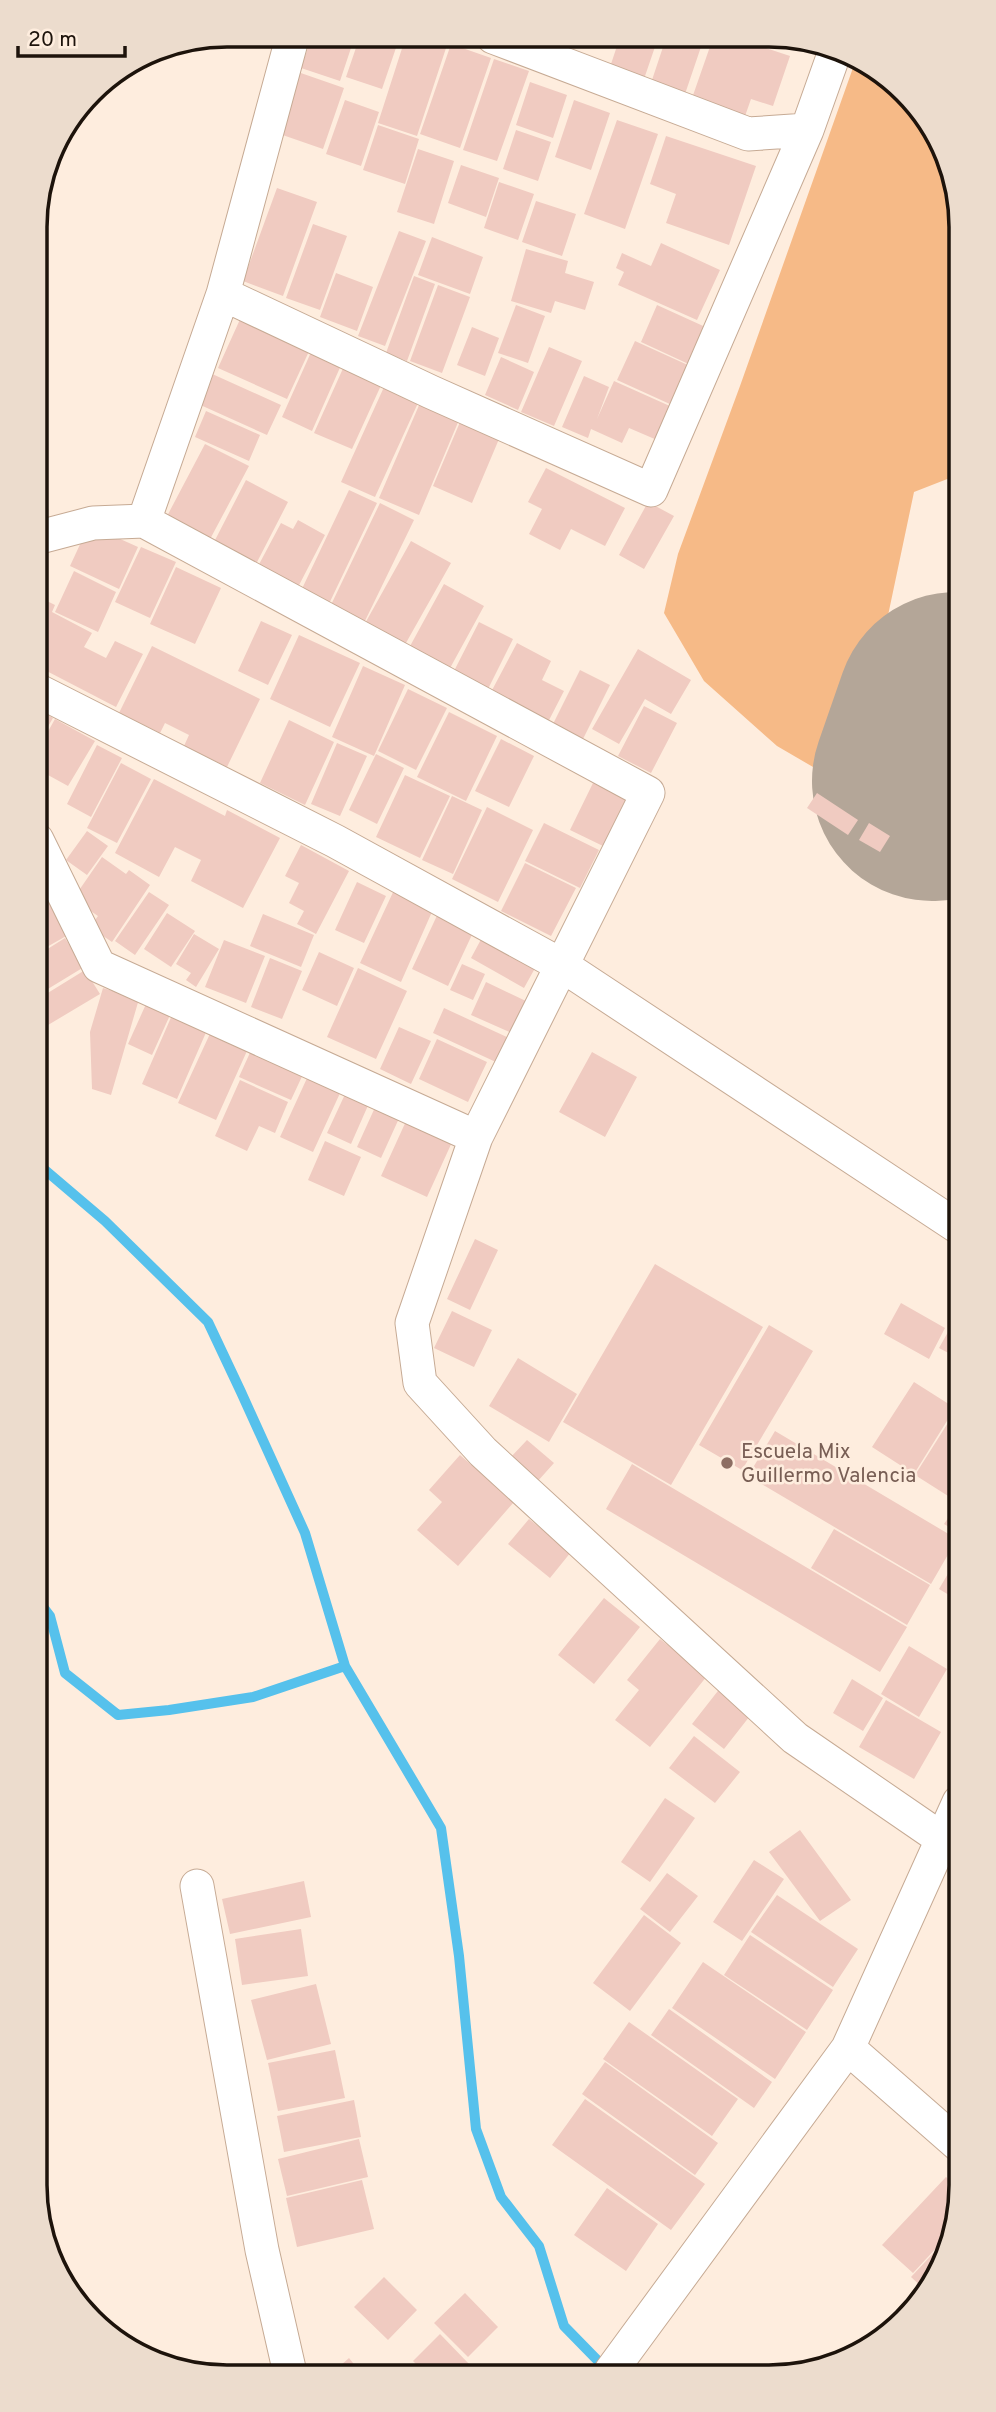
<svg xmlns="http://www.w3.org/2000/svg" width="996" height="2412" font-family="Overpass,sans-serif">
  <rect width="100%" height="100%" fill="#feedde"/>
  <path fill="#f6ba87" d="M854,65L904,91L955,178V476L914,492L862,739L952,801L956,802L957,848L928,834L777,746L704,681L664,613L678,554L740,386Z"/>
  <g fill="none" stroke-linecap="round" stroke-linejoin="round">
    <path stroke="#56c1ec" stroke-width="10" d="M38,1164L105,1221L208,1322L241,1392L305,1533L345,1666L441,1828L459,1956L476,2129L501,2197L539,2246L564,2326L606,2369
      M40,1603L50,1616L65,1673L118,1715L169,1710L253,1697L345,1666"/>
    <path stroke="#b4a698" stroke-width="240" d="M932,781L956,712"/>
  </g>
  <path fill="#f0cbc1" d="M312,36H355L340,81L301,68Z
    M360,36H400L382,89L346,77Z
    M406,36H442L449,39L417,136L378,123Z
    M583,37H608L606,45Z
    M620,37L658,38L644,79L610,67Z
    M666,38H704L685,94L651,83Z
    M713,38H736L790,56L773,106L751,99L744,119L691,101Z
    M451,44L491,58L460,148L420,134Z
    M494,59L529,71L497,161L463,150Z
    M295,71L344,88L323,149L274,132Z
    M530,82L567,95L553,138L516,125Z
    M345,100L379,112L361,166L326,154Z
    M574,100L610,113L591,170L555,157Z
    M617,120L658,134L625,229L584,214Z
    M378,125L419,139L405,184L363,170Z
    M516,130L551,142L538,181L503,169Z
    M666,136L756,166L729,245L666,223L676,194L650,184Z
    M418,149L454,161L434,224L397,212Z
    M461,165L499,178L486,217L448,203Z
    M499,182L534,194L518,240L484,228Z
    M277,188L317,202L283,296L243,281Z
    M536,201L576,214L562,256L522,242Z
    M313,224L347,236L320,310L286,298Z
    M399,231L426,241L385,346L358,336Z
    M432,237L483,257L470,294L418,275Z
    M661,243L720,270L697,320L618,285L624,272L616,268L622,253L651,266Z
    M526,249L568,261L565,273L594,282L585,310L555,301L551,313L511,301Z
    M336,273L373,287L357,331L320,317Z
    M414,276L435,284L407,361L386,353Z
    M438,285L470,297L442,373L410,361Z
    M516,305L545,316L528,363L498,353Z
    M657,305L712,330L695,367L641,342Z
    M242,315L311,347L287,399L218,368Z
    M472,327L499,338L485,376L457,365Z
    M635,341L690,366L672,405L617,380Z
    M549,347L582,361L554,426L521,412Z
    M312,350L342,363L312,431L282,417Z
    M501,357L534,372L518,410L485,395Z
    M345,364L383,381L352,449L314,433Z
    M210,373L281,405L267,435L196,403Z
    M584,376L609,387L597,419L614,381L672,407L657,440L629,428L622,443L591,429L588,438L562,427Z
    M384,387L418,403L375,497L341,482Z
    M420,403L459,420L419,515L379,498Z
    M206,411L260,435L249,461L195,437Z
    M460,422L499,439L472,503L433,486Z
    M205,444L249,466L208,543L165,520Z
    M546,468L625,508L605,546L571,529L560,550L529,534L542,509L528,502Z
    M246,480L288,502L255,566L213,544Z
    M349,490L377,503L327,608L299,595Z
    M648,502L674,516L644,569L619,555Z
    M380,503L414,520L363,625L329,609Z
    M298,520L325,535L296,591L256,570L281,523L293,529Z
    M89,525L138,547L119,589L70,566Z
    M411,541L451,563L402,650L363,627Z
    M141,547L176,562L150,618L115,602Z
    M176,567L221,588L195,644L150,624Z
    M74,571L116,592L98,632L55,612Z
    M444,584L484,606L449,670L409,648Z
    M37,596L55,605L52,612L92,633L84,647L106,658L115,641L143,654L116,707L37,666Z
    M261,621L292,635L268,685L238,671Z
    M479,622L513,639L487,691L453,673Z
    M299,635L360,663L330,727L270,699Z
    M517,643L551,661L542,680L564,691L547,724L490,694Z
    M152,646L260,699L227,767L184,746L189,735L165,723L160,733L119,713Z
    M638,649L691,680L671,714L645,699L619,744L592,729Z
    M363,666L405,685L374,756L332,737Z
    M580,670L610,685L582,741L552,726Z
    M408,689L447,708L416,770L378,751Z
    M644,706L677,723L651,773L618,756Z
    M37,709L53,718L37,745Z
    M449,712L497,736L466,801L417,777Z
    M55,719L95,741L68,786L37,769V751Z
    M289,720L334,742L305,805L260,783Z
    M501,739L534,756L509,807L475,791Z
    M337,743L367,756L340,816L311,804Z
    M97,745L122,758L91,817L67,804Z
    M376,754L404,768L377,824L349,810Z
    M121,763L151,779L117,843L87,828Z
    M405,775L450,796L420,858L376,837Z
    M154,779L225,816L227,810L280,838L243,908L191,881L201,860L175,847L159,877L115,853Z
    M593,783L626,799L603,846L570,830Z
    M817,793L858,820L848,835L807,808Z
    M452,796L482,810L453,874L422,860Z
    M487,807L533,830L498,902L452,879Z
    M544,823L599,850L580,888L525,861Z
    M869,823L890,836L880,852L859,840Z
    M87,831L108,846L87,875L66,860Z
    M301,845L349,871L316,934L297,924L304,911L289,903L299,883L285,876Z
    M102,857L126,874L129,870L150,885L112,942L90,927L98,916L73,899Z
    M525,863L576,888L551,936L501,911Z
    M37,879L46,894L37,898Z
    M357,882L386,896L364,943L335,930Z
    M395,888L435,905L401,982L360,963Z
    M149,892L169,905L135,955L115,941Z
    M45,895L68,935L38,952L37,900Z
    M441,907L477,924L448,986L412,969Z
    M167,913L195,931L171,967L144,949Z
    M263,914L314,935L301,967L250,946Z
    M485,932L539,961L524,988L471,958Z
    M194,934L219,949L196,987L186,980L191,973L176,964Z
    M65,938L84,967L38,995V955Z
    M224,940L265,956L246,1003L205,987Z
    M319,952L354,968L337,1006L302,990Z
    M270,958L302,971L282,1019L251,1007Z
    M462,964L485,974L473,1000L450,990Z
    M358,968L407,991L376,1059L327,1037Z
    M85,970L100,994L38,1031V999Z
    M486,982L528,1002L514,1034L471,1015Z
    M103,988L139,999L111,1095L92,1089L90,1032Z
    M151,993L175,1004L152,1055L128,1044Z
    M176,1006L211,1021L177,1099L142,1084Z
    M444,1008L509,1038L498,1063L433,1033Z
    M214,1025L251,1042L216,1120L178,1103Z
    M399,1027L431,1041L411,1084L380,1069Z
    M437,1039L487,1062L468,1102L419,1079Z
    M253,1046L305,1070L291,1100L239,1077Z
    M592,1052L637,1077L605,1137L559,1112Z
    M308,1076L341,1091L313,1152L280,1137Z
    M240,1080L288,1102L275,1133L259,1126L247,1151L215,1136Z
    M347,1090L370,1101L351,1144L327,1133Z
    M377,1103L401,1114L381,1158L357,1147Z
    M407,1119L453,1140L427,1197L381,1176Z
    M325,1141L361,1157L344,1196L308,1180Z
    M475,1239L498,1250L470,1310L447,1299Z
    M655,1264L763,1327L671,1485L563,1422Z
    M901,1303L945,1328L929,1359L884,1334Z
    M452,1311L492,1330L474,1367L434,1348Z
    M769,1325L813,1351L742,1470L699,1445Z
    M952,1325L958,1328V1358L939,1348Z
    M518,1358L577,1394L549,1442L489,1406Z
    M914,1382L955,1408L914,1474L872,1447Z
    M958,1407L959,1496L956,1501L915,1475Z
    M775,1431L957,1539L931,1584L748,1476Z
    M527,1440L554,1463L537,1482L510,1458Z
    M460,1455L514,1502L458,1566L417,1530L442,1502L429,1490Z
    M632,1464L907,1627L880,1672L606,1509Z
    M959,1502V1533L944,1524Z
    M529,1519L571,1552L550,1578L508,1544Z
    M834,1529L930,1585L907,1625L811,1568Z
    M959,1555V1601L939,1589Z
    M604,1598L640,1627L594,1684L558,1655Z
    M660,1639L707,1676L650,1747L615,1720L639,1690L627,1680Z
    M909,1646L947,1669L919,1717L881,1694Z
    M852,1679L883,1698L863,1731L833,1713Z
    M721,1687L753,1712L724,1749L692,1724Z
    M886,1700L941,1732L914,1779L859,1747Z
    M694,1736L740,1772L715,1803L669,1768Z
    M665,1798L695,1818L650,1882L621,1862Z
    M800,1830L851,1900L820,1921L769,1852Z
    M754,1860L784,1879L742,1941L713,1922Z
    M667,1873L698,1896L670,1932L640,1909Z
    M304,1881L311,1917L230,1934L222,1899Z
    M777,1895L858,1949L833,1987L751,1932Z
    M644,1915L681,1943L630,2011L593,1983Z
    M301,1929L308,1976L242,1985L235,1939Z
    M750,1935L833,1990L807,2030L724,1975Z
    M703,1962L806,2032L775,2079L672,2008Z
    M316,1984L331,2044L267,2060L251,2000Z
    M669,2009L772,2082L754,2108L651,2035Z
    M629,2022L738,2099L712,2136L603,2059Z
    M335,2050L345,2098L278,2111L268,2063Z
    M605,2062L718,2143L695,2175L582,2094Z
    M585,2099L705,2184L671,2230L552,2145Z
    M354,2100L361,2137L284,2152L277,2116Z
    M359,2139L368,2177L287,2196L278,2159Z
    M946,2177L961,2190L953,2230L913,2273L882,2245Z
    M362,2180L374,2229L297,2247L286,2198Z
    M607,2188L658,2224L626,2271L574,2235Z
    M952,2233L946,2258L926,2291L911,2277Z
    M384,2277L417,2310L388,2340L354,2307Z
    M465,2293L498,2327L468,2357L434,2323Z
    M440,2334L471,2366L465,2372H424L413,2361Z
    M349,2358L361,2373H332Z"/>
  <g fill="none" stroke-linecap="round" stroke-linejoin="round">
    <defs>
      <path id="minor" d="M493,37L748,134L807,130
        M223,294L431,392L651,490L807,130L834,54
        M144,521L223,294L293,35
        M36,538L93,523L144,521L648,793L476,1137L412,1323L420,1383L483,1452L795,1738L942,1839
        M37,690L335,841L563,966L958,1227
        M37,840L99,966L476,1137
        M197,1886L262,2250L290,2373
        M848,2048L960,2146
        M611,2371L848,2048L959,1802"/>
    </defs>
    <use href="#minor" stroke="#c6aa94" stroke-width="35"/>
    <use href="#minor" stroke="#fff" stroke-width="33"/>
  </g>
  <circle fill="#8d6e63" stroke="#feedde" stroke-width="2.5" cx="727" cy="1463" r="7"/>
  <g text-anchor="middle" stroke-width="5" stroke-linejoin="round" paint-order="stroke">
    <g font-size="21" fill="#785e54" stroke="#feedde" text-anchor="start">
      <text x="741" y="1458">Escuela Mix<tspan x="741" dy="24">Guillermo Valencia</tspan></text>
    </g>
  </g>
  <path d="M0 0H996V2412H0ZM227 47H769A180 180 0 0 1 949 227V2185A180 180 0 0 1 769 2365H227A180 180 0 0 1 47 2185V227A180 180 0 0 1 227 47Z" fill="#ecdccd" fill-rule="evenodd"/>
  <path fill="none" stroke="#1d130b" stroke-width="3.5" d="M227 47H769A180 180 0 0 1 949 227V2185A180 180 0 0 1 769 2365H227A180 180 0 0 1 47 2185V227A180 180 0 0 1 227 47Z"/>
  <path d="M18 46v10h107v-10" fill="none" stroke="#1d130b" stroke-width="3.5"/>
  <text x="28" y="46" font-size="21" fill="#1d130b" stroke="#feedde" stroke-width="5" paint-order="stroke">20 m</text>
</svg>
